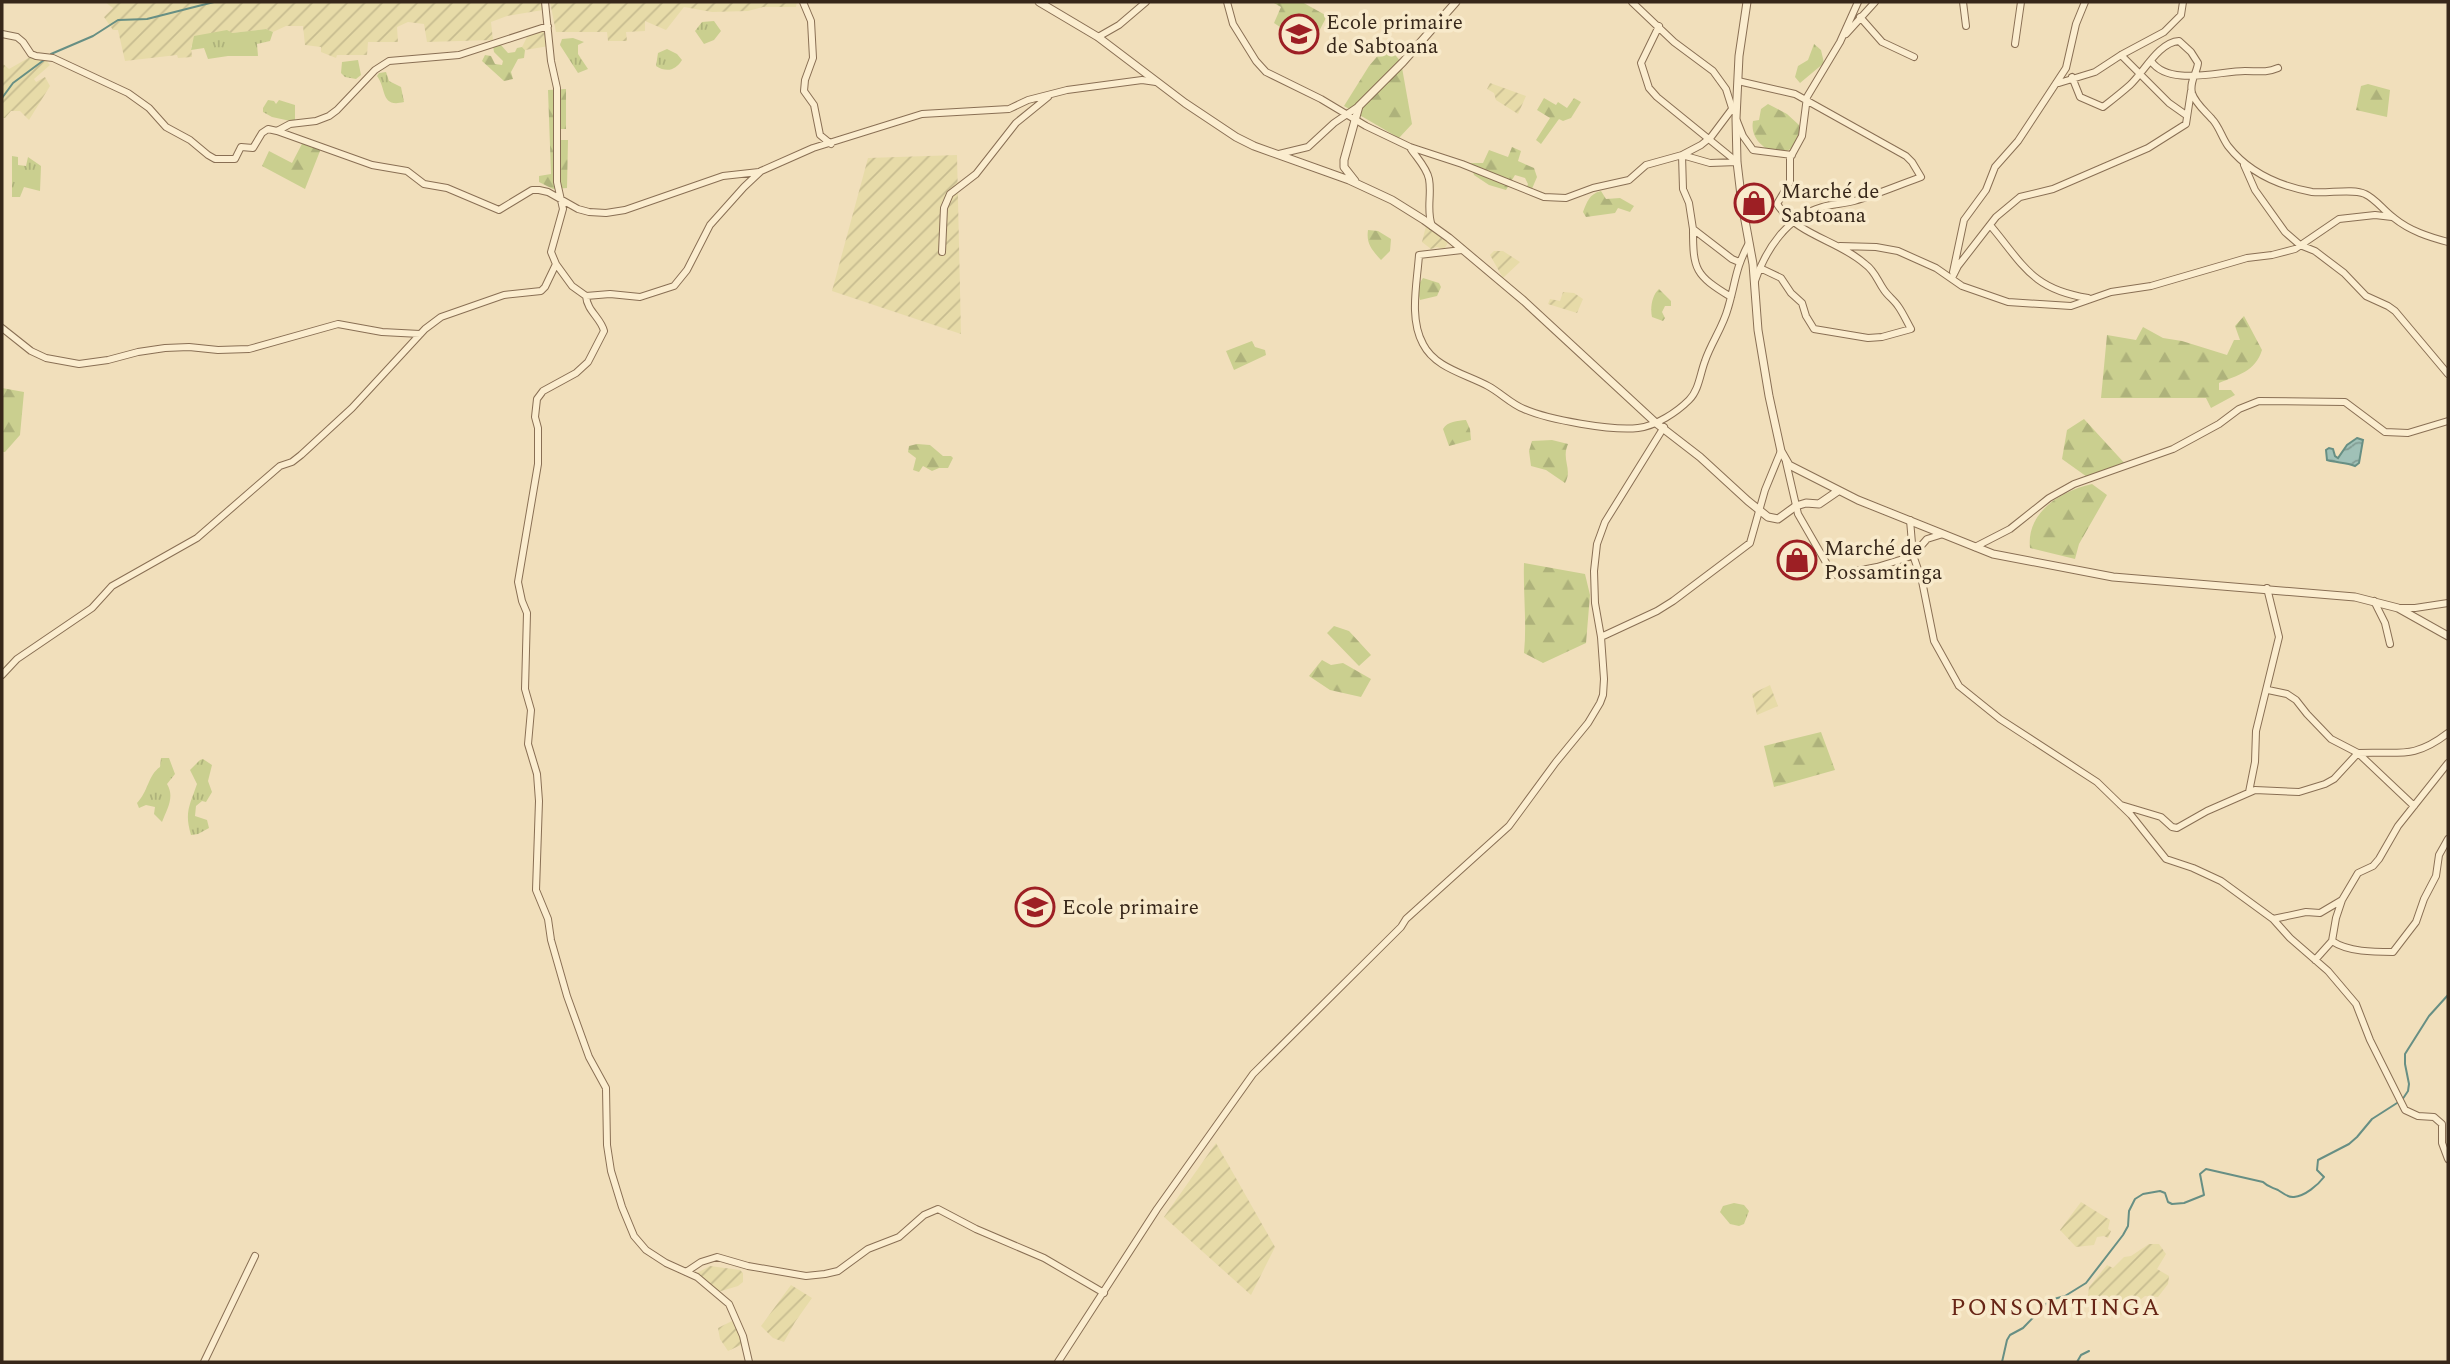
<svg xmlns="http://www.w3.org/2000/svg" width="2450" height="1364" font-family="Spectral,serif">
  <defs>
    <pattern id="farmland-furrows" width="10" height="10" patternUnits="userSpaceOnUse" patternTransform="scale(1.75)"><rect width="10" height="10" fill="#e7dba8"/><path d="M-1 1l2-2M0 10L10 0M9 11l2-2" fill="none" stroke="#c7bc90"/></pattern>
    <pattern id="grass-tufts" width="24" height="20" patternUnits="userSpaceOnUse" patternTransform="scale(1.75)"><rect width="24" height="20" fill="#cacf8f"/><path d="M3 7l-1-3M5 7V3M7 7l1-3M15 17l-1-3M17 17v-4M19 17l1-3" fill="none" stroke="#aeb27b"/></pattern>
    <pattern id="forest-firs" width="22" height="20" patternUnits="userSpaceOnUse" patternTransform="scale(1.75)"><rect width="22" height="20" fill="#cacf8f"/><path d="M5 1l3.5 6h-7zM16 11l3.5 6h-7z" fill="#aeb27b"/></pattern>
    <pattern id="water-waves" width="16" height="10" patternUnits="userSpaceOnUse" patternTransform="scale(1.75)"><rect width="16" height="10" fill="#a0c1b7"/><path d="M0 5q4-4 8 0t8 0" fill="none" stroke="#839d94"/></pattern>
  </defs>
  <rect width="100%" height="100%" fill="#f1dfbb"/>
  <path fill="url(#farmland-furrows)" d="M105,2H541L543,10L507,16L491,22L493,40L427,42L424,24L408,22L397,27L398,42H368L367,55H337L336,58L321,52V47L305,45L303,26H286L273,32L266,29L232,33L191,46L192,57L178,58L177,55L125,61L118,30H113L104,17L113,8Z
    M550,2H797L796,7H763L748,11L712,12L684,7L666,30L645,21V31L626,32L627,41H608L607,32H556Z
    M541,31L548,35L549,46L525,50L522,47L528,35Z
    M30,57L45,59L50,65L34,79L36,82L45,77L50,86L29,120L20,111H11L5,118H2V63L9,69Z
    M1490,83L1526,96L1518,114L1496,100L1494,93L1487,89Z
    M957,155L961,334L832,291L868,158Z
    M1426,226L1448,243L1444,249L1437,247L1431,249L1422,242Z
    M1494,251H1503L1520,262L1503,278L1490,255Z
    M1563,292L1574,293L1583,299L1577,313L1548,304L1550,299L1560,301Z
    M1770,685L1778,706L1757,715L1752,694Z
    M1216,1143L1275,1247L1251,1295L1164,1217Z
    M2081,1202L2110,1220L2108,1229L2111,1231L2108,1238L2104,1236L2097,1237L2094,1245L2076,1247L2060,1230Z
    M2149,1244H2159L2166,1254L2157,1269L2169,1276L2168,1284L2158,1297L2145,1296L2121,1315L2088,1296L2089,1287L2107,1265L2113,1268L2124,1257L2131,1256Z
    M710,1266L740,1270L743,1273V1282L738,1286L718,1292L697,1273Z
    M791,1285L812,1298L795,1322L784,1342L773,1338L761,1326Z
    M734,1320L743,1344L728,1351L720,1339L718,1328Z"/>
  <path fill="url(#grass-tufts)" d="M714,21L721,31L714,40L704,44L695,31L702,22Z
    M266,29L273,32L270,41L257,44L258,56H228L208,59L204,48L191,50L194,36L227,30L232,33Z
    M573,38L584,42L578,45V54L588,69L578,73L560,45L562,39Z
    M1814,44L1821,50L1824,63L1800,83L1795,77L1798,66L1808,60Z
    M667,49L677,54L682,60C676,70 667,73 656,66L658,53Z
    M358,60L361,75L356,79L345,77L341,73L342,62Z
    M386,72L389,81L401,87L404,102C380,108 387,89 377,76L379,73Z
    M268,100L274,101L276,104L279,100L295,105V122L272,117L263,112V108Z
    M12,156L18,157V165L26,166L28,157L41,166L40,191L24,187L20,197H12Z
    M161,758H169L175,774L167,784C175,797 167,809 162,822L154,814L155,807L146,805L139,808L137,803C148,792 148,775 160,767Z
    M203,759L212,765L208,781L212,792L206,802L202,801L196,806L195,816L207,820L209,828L198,834L191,835C184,812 190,805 197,784L190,770L200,760Z
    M1734,1203L1744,1205L1749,1211L1744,1224L1739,1226L1730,1224L1720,1212L1723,1206Z"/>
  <path fill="url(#forest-firs)" d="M1272,2H1302L1327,16L1316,37L1284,22L1280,27L1274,23L1281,7Z
    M500,44L508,53L515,52L517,48L522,47L525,50L524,58L518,59L511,72L513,79L504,81L482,61L485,55L491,56L495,64L502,65L503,61L494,52L493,46Z
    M1387,45L1401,62L1412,124L1399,138L1344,106L1369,66Z
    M2368,84L2390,90L2387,117L2356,110L2361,86Z
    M566,89V129H558L559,140H568L567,188L553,189L539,182V176L551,174L548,90Z
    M1544,98L1556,105L1558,102L1567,108L1574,98L1581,102L1571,118L1563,121L1559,119L1541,144L1536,140L1550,118L1537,110Z
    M1768,104L1787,114L1799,125C1801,170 1747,152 1753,121L1759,120L1761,109Z
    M304,140L322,146L305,189L262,166L269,151L292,163Z
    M1512,147L1521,151L1518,161L1534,168L1537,177L1531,191L1526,189L1528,184L1525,178L1515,175L1506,190L1489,185L1474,175L1470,163H1483L1489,150L1508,157Z
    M1601,191L1606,199L1620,198L1634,206L1630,212L1618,208L1615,213L1586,217L1583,212C1587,202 1589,194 1601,191Z
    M1368,230L1378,231L1391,239L1390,251L1381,260C1372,250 1366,244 1368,230Z
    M1423,278L1439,283L1441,287L1437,296L1420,300L1417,287Z
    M1659,289L1671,301V306H1665L1662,312L1665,318L1663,321L1652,317C1650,308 1652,295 1659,289Z
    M2244,316L2262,350C2255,372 2238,375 2219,383V390H2231L2235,395L2211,408L2206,398H2101L2107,335L2136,340L2143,327L2163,338L2182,341L2227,355L2234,340H2240L2235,326Z
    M1252,341L1255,347L1265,350L1266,355L1234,370L1226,351Z
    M2,388L24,392L20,435L5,452H2Z
    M2084,419L2128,467L2090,479L2062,459L2067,430Z
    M1466,420L1470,429L1471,440L1449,446L1443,429C1448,421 1457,421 1466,420Z
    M1552,440L1568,444C1561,460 1573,469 1565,483L1546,470L1531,466L1529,451L1532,441Z
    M917,444L930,445L943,456H951L953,458L948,468H939L932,471L923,466L919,472L913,470L916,458L908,452L909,446Z
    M2092,484L2107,495L2079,544L2075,559L2030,548C2026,512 2061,491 2092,484Z
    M1524,563L1585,574L1590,595L1586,643L1543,663L1524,653C1527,623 1523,593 1524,563Z
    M1334,626L1349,631L1371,655L1359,666L1327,633Z
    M1322,660L1331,665L1343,663L1371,679L1361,697L1330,690L1309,676Z
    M1821,732L1835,770L1774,787L1764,746Z"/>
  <path fill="url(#water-waves)" stroke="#678f84" stroke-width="2" d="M2357,438L2363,440L2359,463L2355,466C2346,462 2337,463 2327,460L2326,450L2329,448L2333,449L2335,456L2338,458L2347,445Z"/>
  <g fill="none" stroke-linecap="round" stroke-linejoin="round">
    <path stroke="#678f84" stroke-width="2" d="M51,54L93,36L118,20L147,19L214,2
      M2,98L13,83L44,60
      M2402,1100L2408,1091L2409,1084L2405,1064V1054L2429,1016L2448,995
      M2002,1362L2007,1340L2010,1335L2023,1328L2050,1300L2065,1296L2086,1283L2123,1235L2128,1226L2129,1211L2135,1199L2143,1194L2160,1191L2165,1193L2168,1202L2172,1204L2184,1203L2204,1195L2200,1174L2206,1169L2263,1182C2268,1187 2271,1187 2278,1190C2283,1193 2288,1198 2294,1197C2305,1196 2318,1185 2324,1177L2317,1170L2318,1160L2349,1144L2357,1137L2372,1119L2397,1103
      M2077,1362L2081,1355L2089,1351"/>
    <defs>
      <path id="minor" d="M545,2L551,61L557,88V182L563,209L551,252L556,264L572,286L586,296L610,294L640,297L674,286L687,270L710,225L744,187L761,171L813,148L922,114L1009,109L1028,100L1067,90L1142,80L1156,82
        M803,2L811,21L813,58L805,80L804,91L814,105L820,135L831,144
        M1227,2L1233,24L1256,61L1266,72L1321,99L1366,126L1410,147L1462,164L1544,197L1566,198L1593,188L1629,180L1646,165L1682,155L1701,145L1711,137L1732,109
        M1632,2L1674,42L1713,71L1726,89L1733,111
        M1963,2L1966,26
        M1860,17L1882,42L1914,57
        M1659,26L1641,63L1649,88L1657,97L1737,162
        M2,34L17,37L23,42L31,54L36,56L53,58L128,93L149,108L166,127L190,140L208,155L215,159H235L241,147L253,148L262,133L268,129L277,131L290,124L316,121L329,116L337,110L375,70L389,61L459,55L548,26
        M1846,34L1875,2
        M1098,37L1119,25L1146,2
        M2015,44L2021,2
        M2121,55L2169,103L2186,115
        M2151,61C2169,87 2219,71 2245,71C2258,71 2266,73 2278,68
        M2072,77L2080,97L2103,107C2112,100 2121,93 2130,85C2144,72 2159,42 2179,41L2191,52L2198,63C2197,73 2189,82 2192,93C2195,103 2205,111 2212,119C2219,126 2222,138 2228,146C2249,173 2279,186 2312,192C2327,194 2353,188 2365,194C2376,199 2384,211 2394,218C2410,231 2429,237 2448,242
        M1738,81L1795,94L1906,156L1912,162L1921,177C1899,185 1876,195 1854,201C1843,204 1832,204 1822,207C1787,217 1766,249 1755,281
        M2059,83L2095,72L2121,55L2164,32L2181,15L2183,2
        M1737,121L1743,136L1753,150L1792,155
        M277,131L372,165L407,171L424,184L447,188L499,210L532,190H539L548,192L578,209L589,212L606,213L625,210L723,176L759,172
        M1411,149C1417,158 1427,168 1429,179C1432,195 1426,210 1432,226
        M1279,154L1308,147L1334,123L1359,106
        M1737,162L1710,163L1682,155L1683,189L1689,203L1693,229L1732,259L1739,262
        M2244,165L2255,190L2285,232L2300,245L2315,251L2344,273L2366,296L2388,306L2395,311L2448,374
        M1990,225C2023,264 2031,289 2088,298
        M1693,229C1693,270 1695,275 1731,297
        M1840,246L1876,247L1898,251L1936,268L1962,286L2008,302L2071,306L2111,292L2151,286L2247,258L2272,255L2295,249L2339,219L2375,215L2392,217
        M1462,250L1419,255C1417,284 1409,318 1423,344C1435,368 1466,374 1488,386C1501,393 1511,404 1524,409C1549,420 1612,431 1638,428C1656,426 1677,412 1689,400C1699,390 1700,374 1705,361C1711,343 1723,327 1728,308C1736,281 1735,269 1749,243
        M942,252L944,208L950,194L976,174L1016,123L1048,97
        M1760,268L1781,278L1791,293L1802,303L1806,316L1814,329L1868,338L1882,337L1911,329C1907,322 1903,313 1898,306C1894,300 1888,296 1884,290C1877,280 1875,271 1865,264C1838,240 1798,236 1777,204L1790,182V158L1802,136L1807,97L1840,42L1858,2
        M1953,272L1964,220L1986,190L1995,167L2018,141L2066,68L2076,24L2085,2
        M1952,278L1958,266L1996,217L2020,197L2053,189L2148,148L2186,124L2191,91
        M586,296C587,311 601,318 604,331L588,362L576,373L543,391L537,399L535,417L538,428V464L518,582L522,601L527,613L525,689L531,710L528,744L537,774L539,801L536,890L548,919L551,940L567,996L589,1057L606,1088L607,1145L611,1171L622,1207L634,1236L646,1250L666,1263L697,1277L729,1304L743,1336L749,1362
        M2,328L31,351L46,358L79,364L108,360L138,352L165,348L189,347L218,350L249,349L338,324L382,332L420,334
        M1786,462L1798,514L1828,566L1836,575L1877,567L1903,559L1913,555L1927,539L1943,534
        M1910,520L1913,555L1922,581L1934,641L1959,686L2000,719L2097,782L2131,815L2166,859L2193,868L2221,881L2273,919L2290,938L2328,971L2356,1004L2370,1040L2405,1110L2418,1116L2434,1117L2442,1124V1143L2448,1159
        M1975,547L2010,529L2049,498L2074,484L2173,449L2219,424L2239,409L2259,401L2345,402L2385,432L2408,433L2448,421
        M2374,601L2385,623L2390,644
        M2398,608H2415L2448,603
        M1601,637L1657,611L1673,601L1750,543L1765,490L1781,451
        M2,675L17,659L92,608L112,586L197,538L280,466L292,462L301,455L352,408L425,329L441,317L504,295L541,291L545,287L556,264
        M2268,690L2287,694L2296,700L2307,714L2331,739L2358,753L2414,806
        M2249,792L2255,762L2256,731L2279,637L2267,588
        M2121,805L2161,817L2172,827L2177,828L2207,811L2255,790L2299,792L2325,784L2334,779L2358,753C2399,751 2413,760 2448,733
        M2273,919L2306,912L2320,913L2342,900L2358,873L2373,866L2379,859L2398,826L2448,763
        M2332,941L2336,918L2342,900
        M2315,960L2332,941C2348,952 2374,952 2393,952L2416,922L2424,899L2436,876L2439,855L2448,839
        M686,1272L701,1262L717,1257L748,1266L806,1276L825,1274L838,1271L868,1249L899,1237L924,1215L938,1209L976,1229L1044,1258L1104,1293
        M204,1362L255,1256
        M1058,1362L1157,1209L1253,1074L1401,927L1406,919L1509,826L1556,762L1588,723L1600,703L1603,695L1604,679L1601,637L1595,603L1594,571L1597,544L1605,522L1664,427"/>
      <path id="tertiary" d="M1039,2L1098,37L1185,103L1236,137L1254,146L1349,180L1392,200L1424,220L1449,238L1524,301L1656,423L1700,457L1748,501L1768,517L1778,519L1796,506L1806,503L1819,504L1838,491
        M1747,2L1739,56L1736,118L1737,162L1742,204L1753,264L1758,330L1769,396L1781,451L1789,465L1858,500L1993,554L2113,577L2355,597L2398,608L2448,636
        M1355,181L1344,167V160L1359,106L1403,62L1456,2"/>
    </defs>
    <use href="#minor" stroke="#896f54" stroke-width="8"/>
    <use href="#tertiary" stroke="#896f54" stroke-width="9"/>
    <use href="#minor" stroke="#fbedcf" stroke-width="6"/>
    <use href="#tertiary" stroke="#fbedcf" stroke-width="7"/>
  </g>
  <defs>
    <symbol id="school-ring" viewBox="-11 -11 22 22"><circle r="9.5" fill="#f8eacb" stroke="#9d1f24" stroke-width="1.5"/><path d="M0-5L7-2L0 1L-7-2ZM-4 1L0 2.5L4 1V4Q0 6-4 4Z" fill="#9d1f24"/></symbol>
    <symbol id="shop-ring" viewBox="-11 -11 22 22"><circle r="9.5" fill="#f8eacb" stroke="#9d1f24" stroke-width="1.5"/><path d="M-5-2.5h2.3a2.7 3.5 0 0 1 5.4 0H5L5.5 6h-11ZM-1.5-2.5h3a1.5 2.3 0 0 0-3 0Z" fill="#9d1f24"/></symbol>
  </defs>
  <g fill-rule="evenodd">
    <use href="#school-ring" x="1277" y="12" width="44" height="44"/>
    <use href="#shop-ring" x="1732" y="181" width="44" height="44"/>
    <use href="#shop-ring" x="1775" y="538" width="44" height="44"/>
    <use href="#school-ring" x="1013" y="885" width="44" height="44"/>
  </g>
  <g text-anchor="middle" stroke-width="7" stroke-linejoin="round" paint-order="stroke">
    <g font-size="21" fill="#37271a" stroke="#f8eacb" text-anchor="start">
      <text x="1326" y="29">Ecole primaire<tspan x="1326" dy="24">de Sabtoana</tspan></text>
      <text x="1781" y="198">Marché de<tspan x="1781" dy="24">Sabtoana</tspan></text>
      <text x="1824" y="555">Marché de<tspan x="1824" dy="24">Possamtinga</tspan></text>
      <text x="1062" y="914">Ecole primaire</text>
    </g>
    <g font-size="24" letter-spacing="2" fill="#672516" stroke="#f8eacb">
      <text x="2056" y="1315">PONSOMTINGA</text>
    </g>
  </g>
  <rect width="2450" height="1364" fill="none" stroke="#37271a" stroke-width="7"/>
</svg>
